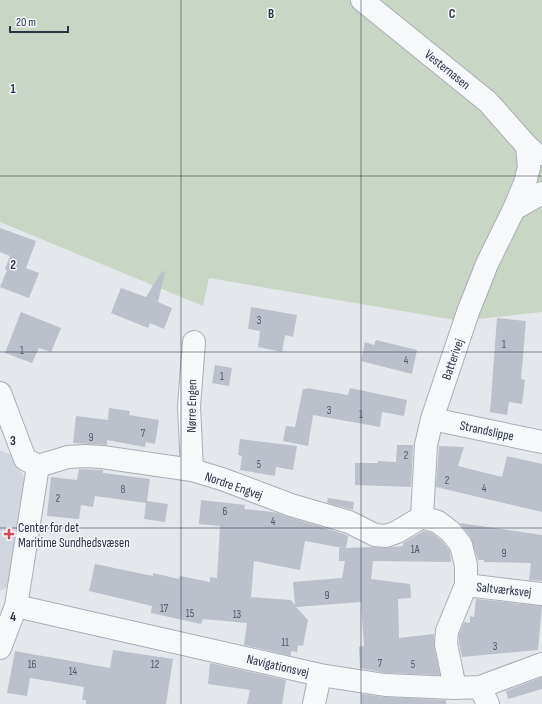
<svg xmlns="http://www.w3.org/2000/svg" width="542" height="704" font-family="'Sofia Sans Condensed',sans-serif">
  <rect width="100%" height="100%" fill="#e4e7ec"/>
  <path fill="#d2d6de" d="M0,450L18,458L19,466L26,482L9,586L0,591Z"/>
  <path fill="#c9d6c5" d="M0,0H542V312L461,321L209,278L203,306L0,222Z"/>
  <path fill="#bbc0ca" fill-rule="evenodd" d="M0,228L36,241L26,268L39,273L29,298L0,287L7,270L5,269L10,256L0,252Z
    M162,271L165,272L158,302L172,308L164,329L150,323L148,328L111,313L121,288L146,297Z
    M251,307L297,315L293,337L285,335L282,352L258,347L260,331L248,329Z
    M21,312L61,328L51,352L39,348L32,363L5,353Z
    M497,318L526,321L521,379L525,380L522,404L509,402L507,415L490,412Z
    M376,340L417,350L412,374L361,361L365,342L374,345Z
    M215,365L232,368L229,386L212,383Z
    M307,388L348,395L350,388L407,400L404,416L382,412L380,427L313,415L308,446L283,441L286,426L295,427L303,389H307Z
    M109,408L130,411L129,415L159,420L155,444L146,442L145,447L107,440V445L73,443L76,416L108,420Z
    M240,439L297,446L293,470L276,467L275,476L240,470L242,456L238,455Z
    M397,445H413L411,487L355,485V463H378V461L396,462Z
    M439,446L464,447L458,466L502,477L507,456L542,464V512L436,487Z
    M79,469L103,470V473L150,479L147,501L168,504L165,522L144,519L146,503L95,496L93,507L81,505L79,519L47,516L51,477L77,480Z
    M328,498L354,502L353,510L327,503Z
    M201,500L245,505L244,509L273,512L344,534L348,536L346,548L372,547L385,548L403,546V543L424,531L432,533L442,541L450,551L451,562L373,561L371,579L410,584L411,598L398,599L399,638L434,634V646L440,675L386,673L360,668L359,647L364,646L361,602L296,607L308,620L303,646L298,645L297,652L291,651V656L244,645L247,623L203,619L201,624L151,613L152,606L89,591L95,564L153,576V573L179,579L180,576L210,582V577L217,578L220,526L199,524ZM305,541L343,548H339V561H345L342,578L293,582L295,605L291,600L251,597L254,561L300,570Z
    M460,523L542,535V581L529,580L531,563L484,562V560H478L471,538Z
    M476,599L542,606L538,650L462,657L459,643V634L464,622L470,623V616L474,617Z
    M113,650L173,659L166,704H86V700H82L84,687L30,678L27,696L7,693L15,651L110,668Z
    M210,663L286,680L282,704H247L250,690L208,684Z
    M542,677V689L508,699L506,691Z
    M361,694L384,697L446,700V704H361Z"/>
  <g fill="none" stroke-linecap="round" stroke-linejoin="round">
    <defs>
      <path id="minor" d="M362,0L488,102L527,146L537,155
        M514,209L542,193
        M0,393L25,459L38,466
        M432,419L542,442
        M38,466L68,457L85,456L102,457L192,470L222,479L291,505L349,522L375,535L386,536L397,532L422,517
        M192,470L189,406L194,342
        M422,517L426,445L432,419L468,312L487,264L514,209L525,183L529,167L527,146
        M422,517L438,522L451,532L461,545L466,565V585L447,631L446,644L455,688
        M466,585L542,594
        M16,606L320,675L385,685L455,688L480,687L542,664
        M0,648L16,606L38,466
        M480,687L488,704
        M314,704L320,675"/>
    </defs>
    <use href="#minor" stroke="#a9aeb7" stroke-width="24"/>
    <use href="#minor" stroke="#f7f8fa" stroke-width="22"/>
  </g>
  <path fill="none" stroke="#2b3445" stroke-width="1" stroke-opacity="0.55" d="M181,0V704M361,0V704M0,176H542M0,352H542M0,528H542"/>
  <path fill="#d1495b" stroke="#f4f6f9" stroke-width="1.5" d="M7 528h4v4h4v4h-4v4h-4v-4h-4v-4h4z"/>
  <g text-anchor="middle" stroke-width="3" stroke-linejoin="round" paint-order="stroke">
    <g font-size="11" fill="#4f5766">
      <text x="259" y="324">3</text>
      <text x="504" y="348">1</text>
      <text x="22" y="354">1</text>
      <text x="406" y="364">4</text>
      <text x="222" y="380">1</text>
      <text x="329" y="414">3</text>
      <text x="361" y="418">1</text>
      <text x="143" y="437">7</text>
      <text x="91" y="441">9</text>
      <text x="406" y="459">2</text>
      <text x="259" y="468">5</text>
      <text x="447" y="484">2</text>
      <text x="484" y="492">4</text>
      <text x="123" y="493">8</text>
      <text x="58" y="502">2</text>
      <text x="225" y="515">6</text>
      <text x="273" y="525">4</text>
      <text x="415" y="553">1A</text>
      <text x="504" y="557">9</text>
      <text x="327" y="599">9</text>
      <text x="164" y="612">17</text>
      <text x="190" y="617">15</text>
      <text x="237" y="618">13</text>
      <text x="285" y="646">11</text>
      <text x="495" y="650">3</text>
      <text x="380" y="667">7</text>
      <text x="32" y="668">16</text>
      <text x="155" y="668">12</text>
      <text x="413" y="668">5</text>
      <text x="73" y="675">14</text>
    </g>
    <g font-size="13" fill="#2b3445" stroke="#f4f6f9">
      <text transform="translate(448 69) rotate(39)" y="5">Vesternasen</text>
      <text transform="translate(452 359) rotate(-71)" y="5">Batterivej</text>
      <text transform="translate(191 406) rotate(-89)" y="5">Nørre Engen</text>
      <text transform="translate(487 430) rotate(12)" y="5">Strandslippe</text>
      <text transform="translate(234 485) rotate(19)" y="5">Nordre Engvej</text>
      <text transform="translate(504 589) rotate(6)" y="5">Saltværksvej</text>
      <text transform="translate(278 665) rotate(13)" y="5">Navigationsvej</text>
    </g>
    <g font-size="13" fill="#2b3445" stroke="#f4f6f9" text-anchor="start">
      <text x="18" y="532">Center for det<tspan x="18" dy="15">Maritime Sundhedsvæsen</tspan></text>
    </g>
  </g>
  <g font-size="13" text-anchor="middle" font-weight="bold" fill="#2b3445" stroke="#f4f6f9" stroke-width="3" stroke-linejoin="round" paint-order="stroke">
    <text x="271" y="18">B</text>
    <text x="452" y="18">C</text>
    <text x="13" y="93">1</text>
    <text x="13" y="269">2</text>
    <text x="13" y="445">3</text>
    <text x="13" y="621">4</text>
  </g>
  <path d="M10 26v6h58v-6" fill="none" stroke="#2b3445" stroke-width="2"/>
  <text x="16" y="26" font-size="12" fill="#2b3445" stroke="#f4f6f9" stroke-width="3" paint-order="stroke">20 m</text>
</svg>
